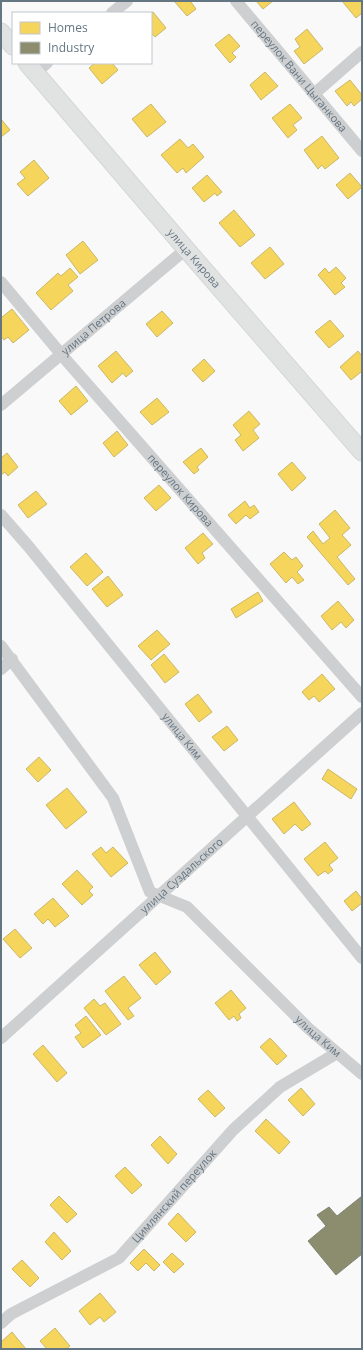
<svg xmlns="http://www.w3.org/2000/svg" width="363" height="1350" font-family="'Open Sans',sans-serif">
  <rect width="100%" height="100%" fill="#f9f9f9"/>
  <path fill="#f6d55c" stroke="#cab868" d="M174,1H192L191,2L196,9L187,16Z
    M256,1H273L263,9Z
    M342,1H362V13L356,18Z
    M153,12L166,28L155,37L151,33V13Z
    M307,29L323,49L304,64L294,51L300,47L295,39Z
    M229,34L240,46L232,53L236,57L230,63L215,45Z
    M95,63H112L118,70L102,84L89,68Z
    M265,72L278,86L261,100L250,85Z
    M350,80L362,95V99L354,106L351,102L347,106L335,91Z
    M151,104L166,122L147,137L132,119Z
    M290,104L302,118L293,125L297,130L288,138L272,118Z
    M1,119L10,130L1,137Z
    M322,136L339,158L325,169L322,165L318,169L304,150Z
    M180,139L188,148L193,144L204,157L186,173L183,168L177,173L161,155Z
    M34,160L49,178L28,196L17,184L25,178L20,172Z
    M350,173L362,187L348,199L336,185Z
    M207,175L222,192L217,196L215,193L204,202L192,188Z
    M234,210L255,235L240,247L219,223Z
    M83,241L98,260L80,274L66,255Z
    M270,247L284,264L265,279L251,263Z
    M336,267L346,278L341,283L345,287L335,295L318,275L325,268L329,273Z
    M70,268L78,277L68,285L73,291L51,310L36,293L58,273L61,276Z
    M12,309L29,330L13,343L8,337L4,340L1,336V318Z
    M162,311L173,323L157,337L146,324Z
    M330,320L344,336L329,348L315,332Z
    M116,351L133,371L126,377L123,373L112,383L98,366Z
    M358,351L362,356V373L361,372L351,380L340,367Z
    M204,359L215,371L203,382L192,370Z
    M76,386L88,401L71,415L59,401Z
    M157,398L169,412L152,425L140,412Z
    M249,411L260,424L253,430L259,438L243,451L235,440L241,435L233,425Z
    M117,431L128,445L114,457L103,443Z
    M201,448L208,457L197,467L199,470L194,474L183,462Z
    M7,453L18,467L8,476L5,472L1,475V458Z
    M292,462L306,478L292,491L278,474Z
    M159,485L171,498L156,511L144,498Z
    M36,491L47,504L28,518L18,505Z
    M245,501L250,508L254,505L259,512L250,519L246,515L236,524L228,515Z
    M335,510L350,528L342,535L351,545L337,557L355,579L348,585L307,537L313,531L323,544L330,538L319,524Z
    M203,533L213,544L202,553L205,558L198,564L185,548Z
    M284,552L292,560L296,557L303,566L297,572L304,580L298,584L292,577L286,583L270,564Z
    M86,553L103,572L87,586L70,567Z
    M108,576L123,595L107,607L92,589Z
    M258,592L263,601L236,618L231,609Z
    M338,601L354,620L346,628L341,622L332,630L321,616Z
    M157,630L170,644L151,660L138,646Z
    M164,654L179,672L165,683L151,665Z
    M322,674L335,689L319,702L314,696L309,700L302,692Z
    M198,694L212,712L199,722L185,704Z
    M227,726L238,740L224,751L212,737Z
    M39,757L51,770L38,782L26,769Z
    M328,769L357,789L351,799L322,779Z
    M67,788L87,812L66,829L46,805Z
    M294,802L311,824L302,831L295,824L284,834L272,819Z
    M325,842L338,858L329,865L333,870L328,874L325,871L318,876L304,859Z
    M101,847L106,853L113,847L128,863L111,877L92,854Z
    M77,870L93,887L89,891L93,895L82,905L62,884Z
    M356,891L362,899V903L352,911L344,901Z
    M53,898L69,916L55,927L48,919L43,924L34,914Z
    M15,929L32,948L20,958L3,939Z
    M155,952L171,972L156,985L139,965Z
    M124,976L141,998L128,1008L134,1016L128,1020L105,991Z
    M231,990L246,1008L239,1014L241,1018L237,1021L234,1016L229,1020L215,1003Z
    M94,999L100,1006L105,1003L121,1024L106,1035L84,1008Z
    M86,1016L101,1035L83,1048L75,1037L81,1033L75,1025Z
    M270,1038L287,1056L277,1065L260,1047Z
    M43,1045L67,1073L57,1082L33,1054Z
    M301,1088L315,1104L303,1116L288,1100Z
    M208,1090L225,1108L215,1117L198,1099Z
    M266,1119L290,1142L279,1154L255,1131Z
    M160,1136L177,1154L168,1164L151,1145Z
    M125,1167L142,1185L132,1194L115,1176Z
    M59,1196L77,1214L67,1223L50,1205Z
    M178,1213L196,1232L186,1242L168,1224Z
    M54,1232L71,1251L62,1260L45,1242Z
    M144,1249L160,1265L154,1271L146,1263L138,1271L130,1263Z
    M172,1253L184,1264L174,1273L163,1262Z
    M22,1260L39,1278L30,1287L12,1269Z
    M100,1293L116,1312L104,1322L100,1317L90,1325L79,1311Z
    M55,1328L70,1346L66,1349H47L40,1341Z
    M12,1332L26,1349H1V1342Z"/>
  <path fill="#8c8c6e" stroke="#808574" d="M362,1196V1254L336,1275L308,1241L326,1226L317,1215L329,1207L337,1216Z"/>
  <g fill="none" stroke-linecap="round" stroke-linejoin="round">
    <defs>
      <g id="secondary">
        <path d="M1,32L13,46"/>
        <path id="s8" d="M27,63L186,249L362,452"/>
      </g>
    </defs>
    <use href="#secondary" stroke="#d5d6d7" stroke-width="19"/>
    <g stroke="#cecfd0" stroke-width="12">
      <path id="s1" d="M236,1L362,151"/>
      <path d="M112,13L127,1"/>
      <path d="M35,73L47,63"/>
      <path d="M314,94L362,52"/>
      <path id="s2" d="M1,282L66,360L362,697"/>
      <path id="s3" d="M1,405L186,249"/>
      <path id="s4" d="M1,515L29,547L362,958"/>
      <path id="s5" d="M1,646L113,798L150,892L187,907L308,1028L362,1074"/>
      <path d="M1,669L12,659"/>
      <path id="s6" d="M1,1038L362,713"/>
      <path id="s7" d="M1,1323L11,1314L119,1258L233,1130L280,1087L337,1053"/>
    </g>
    <use href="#secondary" stroke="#e1e2e2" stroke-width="17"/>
  </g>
  <g text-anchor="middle" stroke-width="4" stroke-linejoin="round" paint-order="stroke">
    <g font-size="11" fill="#657683" stroke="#fff">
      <text dy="4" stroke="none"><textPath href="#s1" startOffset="98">переулок Вани Цыганкова</textPath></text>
      <text dy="4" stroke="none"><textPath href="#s8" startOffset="257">улица Кирова</textPath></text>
      <text dy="4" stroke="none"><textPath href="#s3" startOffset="121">улица Петрова</textPath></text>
      <text dy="4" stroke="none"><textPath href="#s2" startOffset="275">переулок Кирова</textPath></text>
      <text dy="4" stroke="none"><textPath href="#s4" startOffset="286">улица Ким</textPath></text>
      <text dy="4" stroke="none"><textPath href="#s6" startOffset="243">улица Суздальского</textPath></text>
      <text dy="4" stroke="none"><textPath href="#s5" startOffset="514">улица Ким</textPath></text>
      <text dy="4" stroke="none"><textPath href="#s7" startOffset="218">Цимлянский переулок</textPath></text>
    </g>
  </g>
  <rect width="363" height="1350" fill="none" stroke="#657683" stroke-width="4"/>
  <rect x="12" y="12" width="140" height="52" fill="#ffffff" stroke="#c1c8cd"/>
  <rect x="20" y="22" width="20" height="12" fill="#f6d55c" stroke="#c1c8cd"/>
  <text x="48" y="32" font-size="12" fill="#657683">Homes</text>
  <rect x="20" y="42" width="20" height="12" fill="#8c8c6e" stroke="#c1c8cd"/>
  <text x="48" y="52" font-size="12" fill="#657683">Industry</text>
</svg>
